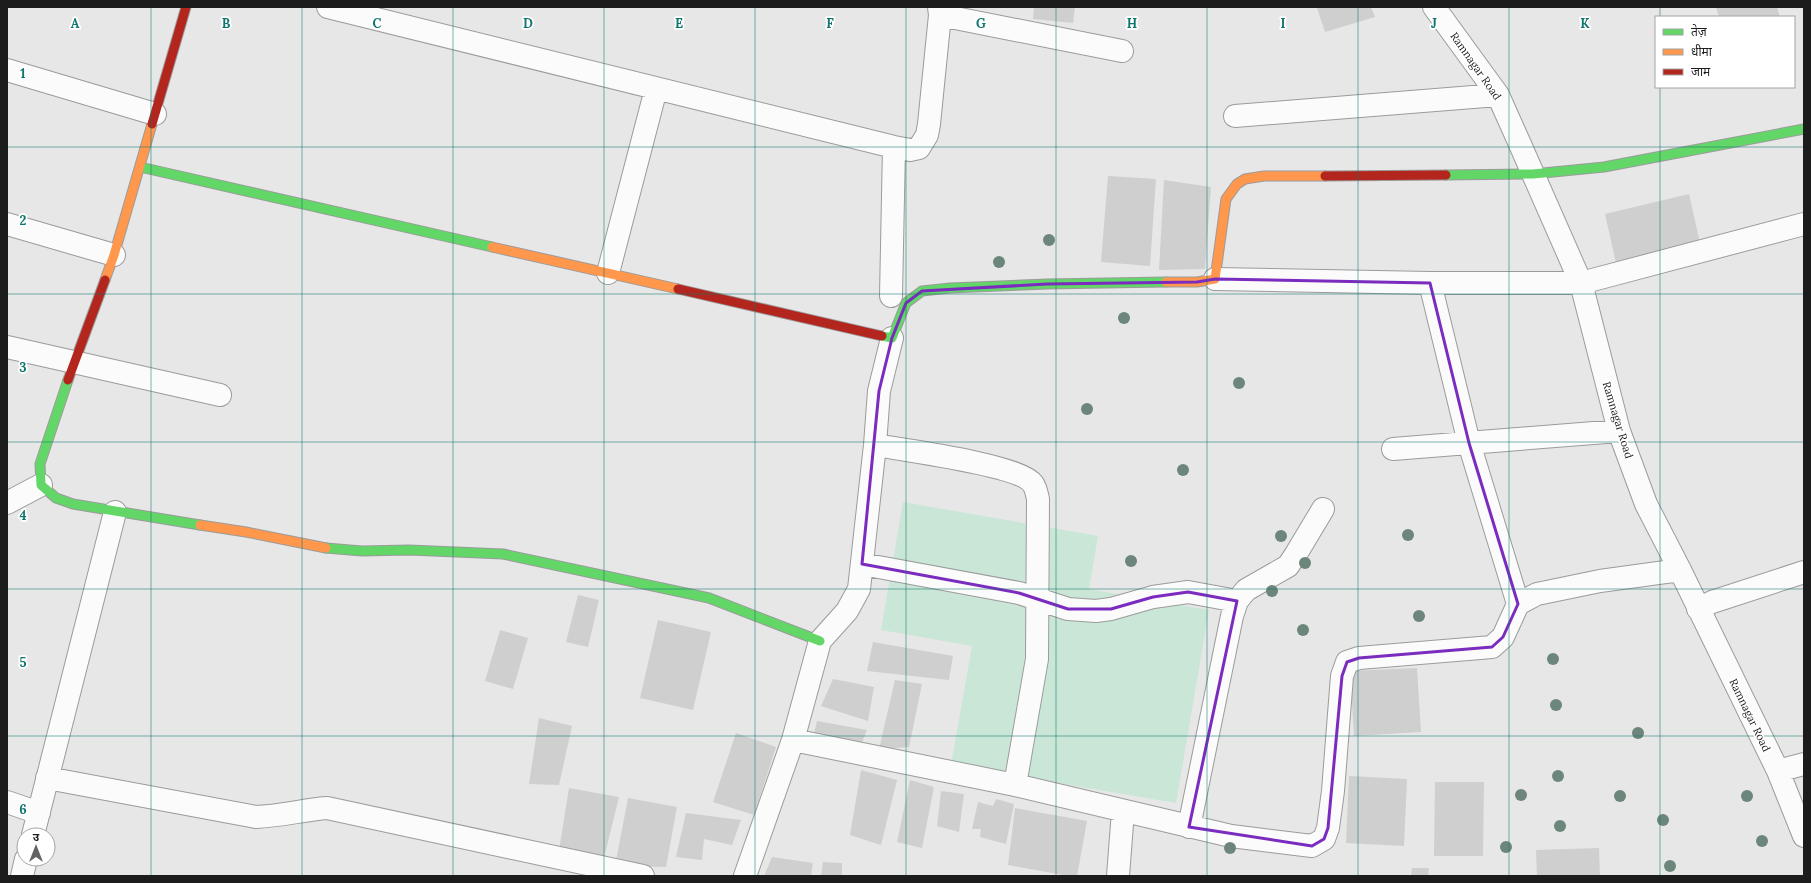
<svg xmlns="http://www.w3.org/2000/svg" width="1811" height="883" font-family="Lora,'Noto Sans Devanagari',serif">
  <rect width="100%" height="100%" fill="#e7e7e8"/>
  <path fill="#cae6d6" d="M903,502L1098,536L1089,589L1209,610L1176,803L951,765L972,646L881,630Z"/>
  <path fill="#cfcfcf" d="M1034,7H1075L1073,23L1033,19Z
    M1320,7H1371L1375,17L1325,32L1317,8Z
    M1716,7H1777L1780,17H1719Z
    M1108,176L1156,179L1150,266L1101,262Z
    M1164,180L1211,187L1205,269L1159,270Z
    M1689,194L1700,243L1616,263L1605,214Z
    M578,595L599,600L588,647L566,642Z
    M658,620L711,632L693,710L640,698Z
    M500,630L528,638L513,689L485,681Z
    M873,642L953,656L949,680L867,671Z
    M1417,668L1421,732L1354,736L1350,671Z
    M833,679L874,687L868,721L821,706Z
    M895,680L922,684L909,747L879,749Z
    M539,718L572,726L559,785L529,784Z
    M817,721L867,730L859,750L813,738Z
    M736,733L776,747L754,815L713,802Z
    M861,770L897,780L881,845L850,835Z
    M1349,776L1407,779L1404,846L1346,843Z
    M910,780L934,787L922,848L897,842Z
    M1435,782H1484L1483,856H1434Z
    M569,788L619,797L604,858L559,850Z
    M941,791L964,794L959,832L937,826Z
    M628,798L677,807L666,867L615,866Z
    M996,799L1014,804L1006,844L980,837L981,829H972L978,802L993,806Z
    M1015,808L1087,821L1077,876H1069L1008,865Z
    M686,813L741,820L732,845L704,839L702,860L676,857Z
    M1599,848L1600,876H1537L1536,850Z
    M772,857L813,863L811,876H764Z
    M823,862L842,863V876H821Z
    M1412,868H1429L1428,876H1411Z"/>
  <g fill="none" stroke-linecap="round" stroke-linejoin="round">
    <defs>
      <path id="street" d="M328,7L894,147L910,150L919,148L927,135L929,124L940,15L939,7
        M1434,7L1498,95L1519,142L1581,283L1619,431L1646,504L1680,570L1778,771L1804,836
        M940,15L1122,51
        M7,70L155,114
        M1235,116L1498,95
        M7,224L114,255
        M608,273L656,89
        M1215,279L1430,283H1581L1804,224
        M1430,283L1469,443L1518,604
        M891,296L894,147
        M7,347L220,395
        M875,445C903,450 1020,465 1033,484C1036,488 1037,495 1038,499L1037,659L1015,785
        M1393,449L1619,431
        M7,503L41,485
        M862,564L1019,593L1068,609L1096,611L1111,609L1153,597L1188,592L1237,601
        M1698,609L1712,602L1804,572
        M793,740L1015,785L1231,836L1312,846L1324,839L1328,828L1333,791L1342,676L1347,662L1359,658L1492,647L1503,637L1518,604L1537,594L1600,581L1680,570
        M1778,771L1804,764
        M47,778L256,817C280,816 303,810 327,808L643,876
        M7,802L39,813
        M1189,827L1232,616L1237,601L1246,590L1288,566L1296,554L1323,509
        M33,835L115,512
        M22,876L26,859
        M745,876L793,740L820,641L847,611L859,589L875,445L879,391L892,338
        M1118,876L1123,811"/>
      <path id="fast" d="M140,167L492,247
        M1446,175L1533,174L1604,167L1804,129
        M882,336L892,338L906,303L922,291L950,288L1047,284L1166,282
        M68,380L40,464L41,485L56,498L73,504L200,525
        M326,548L362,551L409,550L503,554L709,598L820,641"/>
      <path id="slow" d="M492,247L678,289
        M105,280L114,255L152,124
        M1166,282H1197L1215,279L1226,199L1237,184L1245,179L1264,176H1325
        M200,525L246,532L326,548"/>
      <path id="jam" d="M152,124L186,7
        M1325,176L1446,175
        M678,289L882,336
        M68,380L105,280"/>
    </defs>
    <use href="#street" stroke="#9b9b9c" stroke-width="24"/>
    <use href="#fast" stroke="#9b9b9c" stroke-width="11"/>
    <use href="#slow" stroke="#9b9b9c" stroke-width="11"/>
    <use href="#jam" stroke="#9b9b9c" stroke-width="11"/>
    <use href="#street" stroke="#fbfbfc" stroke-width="22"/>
    <use href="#fast" stroke="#63d668" stroke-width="9"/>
    <use href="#slow" stroke="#ff974d" stroke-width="9"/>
    <use href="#jam" stroke="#b3261e" stroke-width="9"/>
  </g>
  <g fill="#6c867b">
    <circle cx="1049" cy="240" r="6"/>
    <circle cx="999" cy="262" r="6"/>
    <circle cx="1124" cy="318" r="6"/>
    <circle cx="1239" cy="383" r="6"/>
    <circle cx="1087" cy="409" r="6"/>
    <circle cx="1183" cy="470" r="6"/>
    <circle cx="1408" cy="535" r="6"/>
    <circle cx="1281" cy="536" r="6"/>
    <circle cx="1131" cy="561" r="6"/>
    <circle cx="1305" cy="563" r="6"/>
    <circle cx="1272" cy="591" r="6"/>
    <circle cx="1419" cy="616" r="6"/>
    <circle cx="1303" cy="630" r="6"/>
    <circle cx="1553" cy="659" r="6"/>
    <circle cx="1556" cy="705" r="6"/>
    <circle cx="1638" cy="733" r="6"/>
    <circle cx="1558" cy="776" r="6"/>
    <circle cx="1521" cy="795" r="6"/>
    <circle cx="1620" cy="796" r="6"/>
    <circle cx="1747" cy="796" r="6"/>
    <circle cx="1663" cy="820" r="6"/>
    <circle cx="1560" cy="826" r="6"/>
    <circle cx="1762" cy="841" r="6"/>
    <circle cx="1506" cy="847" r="6"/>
    <circle cx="1230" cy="848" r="6"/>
    <circle cx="1670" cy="866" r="6"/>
  </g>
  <path fill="none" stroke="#7b2cbf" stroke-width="3" stroke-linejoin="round" d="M1215,279L1430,283L1469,443L1518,604L1503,637L1492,647L1359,658L1347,662L1342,676L1328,828L1324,839L1312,846L1189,827L1237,601L1188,592L1153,597L1111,609H1068L1019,593L862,564L879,391L892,338L906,303L922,291L1047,284L1197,282Z"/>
  <path fill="none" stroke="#0f766e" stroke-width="1" stroke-opacity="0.55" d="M151,7V876M302,7V876M453,7V876M604,7V876M755,7V876M906,7V876M1056,7V876M1207,7V876M1358,7V876M1509,7V876M1660,7V17M1660,87V876M7,147H1804M7,294H1804M7,442H1804M7,589H1804M7,736H1804"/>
  <g text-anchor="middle" stroke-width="3.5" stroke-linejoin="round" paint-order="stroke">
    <g font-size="11" fill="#1c1c1d" stroke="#fff">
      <text transform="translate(1476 66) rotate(55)" y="4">Ramnagar Road</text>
      <text transform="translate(1618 420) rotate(73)" y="4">Ramnagar Road</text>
      <text transform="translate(1750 715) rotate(64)" y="4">Ramnagar Road</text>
    </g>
  </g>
  <g font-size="13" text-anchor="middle" font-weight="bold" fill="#0f766e" stroke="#fff" stroke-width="3.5" stroke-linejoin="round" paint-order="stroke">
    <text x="75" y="28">A</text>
    <text x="226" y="28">B</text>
    <text x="377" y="28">C</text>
    <text x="528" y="28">D</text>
    <text x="679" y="28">E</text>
    <text x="830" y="28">F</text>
    <text x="981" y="28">G</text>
    <text x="1132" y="28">H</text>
    <text x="1283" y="28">I</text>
    <text x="1434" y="28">J</text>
    <text x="1585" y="28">K</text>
    <text x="23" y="78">1</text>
    <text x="23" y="225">2</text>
    <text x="23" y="372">3</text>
    <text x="23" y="520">4</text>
    <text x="23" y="667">5</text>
    <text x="23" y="814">6</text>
  </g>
  <rect width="1811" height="883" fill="none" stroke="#1c1c1d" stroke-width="16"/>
  <rect x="1655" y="16" width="140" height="72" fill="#ffffff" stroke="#a4a4a5"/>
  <rect x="1663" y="29" width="20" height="6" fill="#63d668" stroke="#a4a4a5"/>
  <text x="1691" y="36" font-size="12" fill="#1c1c1d">तेज़</text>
  <rect x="1663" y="49" width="20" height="6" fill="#ff974d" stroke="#a4a4a5"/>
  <text x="1691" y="56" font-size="12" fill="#1c1c1d">धीमा</text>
  <rect x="1663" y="69" width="20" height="6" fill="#b3261e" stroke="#a4a4a5"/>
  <text x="1691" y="76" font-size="12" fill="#1c1c1d">जाम</text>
  <g transform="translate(36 847)"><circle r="19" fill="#ffffff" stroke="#a4a4a5"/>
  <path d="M0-3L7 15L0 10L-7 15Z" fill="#636364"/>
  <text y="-6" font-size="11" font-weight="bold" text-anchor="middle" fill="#1c1c1d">उ</text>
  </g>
</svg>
